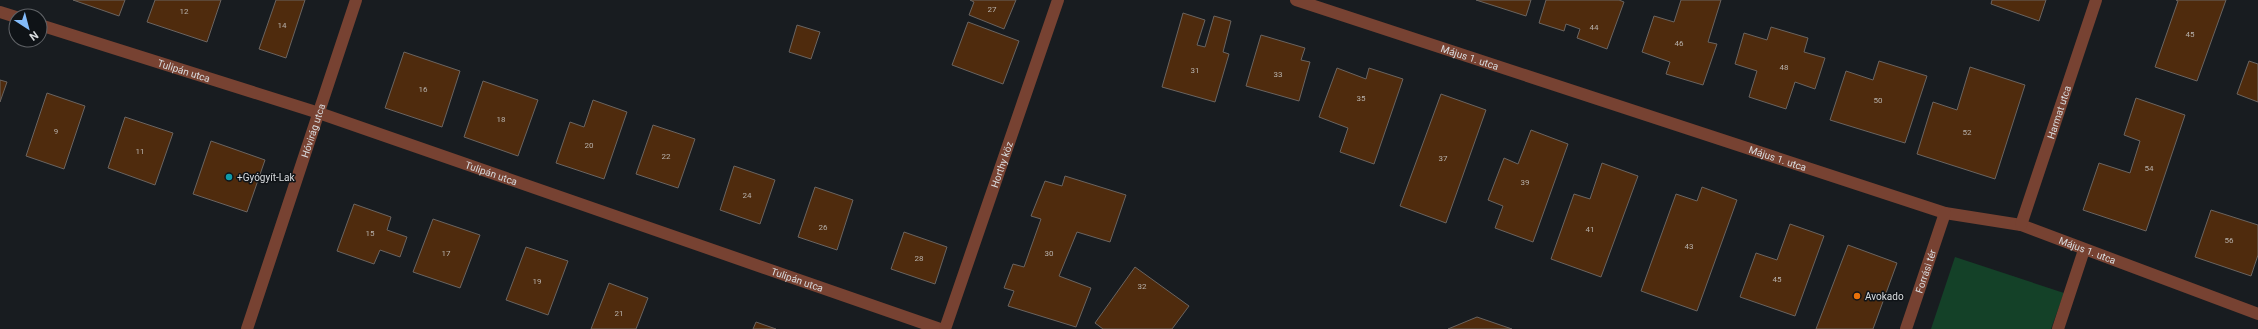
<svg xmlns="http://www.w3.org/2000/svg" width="2258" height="329" font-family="Roboto,sans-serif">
  <rect width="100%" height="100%" fill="#181c20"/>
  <path fill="#144128" d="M1955,257L2064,293L2051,329H1931Z"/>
  <path fill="#4f2b0d" stroke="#6a6460" d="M73,0H125L119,16Z
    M155,0H221L207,42L147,22Z
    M276,0H305L286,58L259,49Z
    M970,0H1016L1004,29L969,15L974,2Z
    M1476,0H1531L1526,16Z
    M1546,0H1619L1624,2L1607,49L1577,38L1580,29L1566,24L1564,31L1539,23Z
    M1681,0H1721L1708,42L1717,44L1703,85L1666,74L1670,62L1642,52L1654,16L1674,22Z
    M1992,0H2046L2039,21L1991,4Z
    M2176,0H2226L2197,81L2155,67L2178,1Z
    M1183,13L1205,20L1197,45L1205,47L1214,16L1231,21L1223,52L1229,54L1215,102L1162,87Z
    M968,22L1019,41L1003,84L952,65Z
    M797,25L820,32L811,59L789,52Z
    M1771,27L1808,38L1804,52L1825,58L1815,89L1795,82L1786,109L1749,97L1757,71L1735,64L1744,33L1767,40Z
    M1261,35L1305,48L1301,60L1310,62L1299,101L1246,86Z
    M404,52L460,71L442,127L385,108Z
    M1879,61L1927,76L1905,143L1830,120L1846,71L1873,80Z
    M2249,61L2258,64V102L2237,94Z
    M1970,67L2025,85L1995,179L1917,154L1933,102L1957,110Z
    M1337,68L1366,79L1369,68L1403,79L1374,164L1340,152L1348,128L1319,117Z
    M0,80L7,82L0,102Z
    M483,81L538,100L518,156L464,137Z
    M47,93L85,106L64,169L26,156Z
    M1441,94L1486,110L1446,223L1400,206Z
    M2136,98L2185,115L2146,231L2083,210L2099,163L2130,173L2140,141L2124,135Z
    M593,100L627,112L604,179L556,163L570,122L584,127Z
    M125,117L173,133L155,185L108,168Z
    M653,125L695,139L678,188L636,174Z
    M1531,130L1568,144L1533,242L1495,228L1503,206L1488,200L1504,158L1518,164Z
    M211,141L265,160L247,212L193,194Z
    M1602,163L1638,176L1601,277L1551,259L1574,194L1590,199Z
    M734,166L775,180L760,224L720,210Z
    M1065,176L1126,195L1110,242L1077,232L1059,276L1091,288L1076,327L1008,306L1014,291L1004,288L1013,264L1024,267L1041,219L1031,216L1045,181L1062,186Z
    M815,187L853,200L837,250L798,237Z
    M1702,187L1737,200L1697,311L1641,291L1676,194L1697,201Z
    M354,204L391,217L387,230L407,237L400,257L380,250L374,264L337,251Z
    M2211,210L2258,225V255L2251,276L2195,257Z
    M433,219L480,235L460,288L413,272Z
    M1790,224L1824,236L1795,316L1740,297L1756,253L1777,260Z
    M904,232L947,247L935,284L891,269Z
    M1848,245L1897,263L1873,329H1816Z
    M526,247L568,261L548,315L506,300Z
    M1135,267L1189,306L1172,329H1103L1095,323Z
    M609,283L648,298L636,329H591Z
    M1477,317L1512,329H1448Z
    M756,322L776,329H753Z"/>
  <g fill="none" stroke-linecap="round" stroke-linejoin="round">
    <g stroke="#774232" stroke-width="12">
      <path id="s1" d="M1296,0L1945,213L2021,225L2258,314"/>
      <path d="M0,12L16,17"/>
      <path id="s2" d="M40,25L319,113L940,329"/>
      <path id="s3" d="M2021,225L2096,0"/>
      <path id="s4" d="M247,329L356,0"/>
      <path id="s5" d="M945,329L1058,0"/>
      <path id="s6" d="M1906,329L1945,213"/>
      <path d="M2058,329L2084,250"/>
    </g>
  </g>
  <circle fill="#0f9aa8" stroke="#0f1317" stroke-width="1.5" cx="229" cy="177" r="4"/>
  <circle fill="#e8710a" stroke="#0f1317" stroke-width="1.5" cx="1857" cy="296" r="4"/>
  <g text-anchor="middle" stroke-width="3" stroke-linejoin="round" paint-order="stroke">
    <g font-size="8" fill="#b6b0aa">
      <text x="992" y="12">27</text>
      <text x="184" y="14">12</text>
      <text x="282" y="28">14</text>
      <text x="1594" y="30">44</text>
      <text x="2190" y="37">45</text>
      <text x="1679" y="46">46</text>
      <text x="1784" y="70">48</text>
      <text x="1195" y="73">31</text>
      <text x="1278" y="77">33</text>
      <text x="423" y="92">16</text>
      <text x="1361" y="101">35</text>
      <text x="1878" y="103">50</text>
      <text x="501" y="122">18</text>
      <text x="56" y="134">9</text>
      <text x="1967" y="135">52</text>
      <text x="589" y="148">20</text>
      <text x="140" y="154">11</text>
      <text x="666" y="159">22</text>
      <text x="1443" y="161">37</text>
      <text x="2149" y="171">54</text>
      <text x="1525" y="185">39</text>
      <text x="747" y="198">24</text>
      <text x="823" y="230">26</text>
      <text x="1590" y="232">41</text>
      <text x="370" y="236">15</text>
      <text x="2229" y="243">56</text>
      <text x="1689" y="249">43</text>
      <text x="446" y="256">17</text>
      <text x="1049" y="256">30</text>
      <text x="919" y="261">28</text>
      <text x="1777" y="282">45</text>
      <text x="537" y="284">19</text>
      <text x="1142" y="289">32</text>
      <text x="619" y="316">21</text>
    </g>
    <g font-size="10" fill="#d9dcdf" stroke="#0f1317">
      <text dy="4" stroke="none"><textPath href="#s1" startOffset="183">Május 1. utca</textPath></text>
      <text dy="4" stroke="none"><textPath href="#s2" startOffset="151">Tulipán utca</textPath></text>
      <text dy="4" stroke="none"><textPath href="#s3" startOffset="119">Harmat utca</textPath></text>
      <text dy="4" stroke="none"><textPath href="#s4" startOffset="209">Hóvirág utca</textPath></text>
      <text dy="4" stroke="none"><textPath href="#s1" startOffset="507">Május 1. utca</textPath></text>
      <text dy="4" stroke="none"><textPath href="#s5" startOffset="174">Horthy köz</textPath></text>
      <text dy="4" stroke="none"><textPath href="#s2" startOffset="475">Tulipán utca</textPath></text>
      <text dy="4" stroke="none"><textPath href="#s1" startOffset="831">Május 1. utca</textPath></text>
      <text dy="4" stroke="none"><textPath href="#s6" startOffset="61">Forrási tér</textPath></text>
      <text dy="4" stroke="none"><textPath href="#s2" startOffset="799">Tulipán utca</textPath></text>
    </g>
    <g font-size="10" fill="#d9dcdf" stroke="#0f1317" text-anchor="start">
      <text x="237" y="181">+Gyógyít-Lak</text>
      <text x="1865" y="300">Avokado</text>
    </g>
  </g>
  <g transform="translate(28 28) rotate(144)"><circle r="19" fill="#0f1317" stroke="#606367"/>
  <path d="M0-3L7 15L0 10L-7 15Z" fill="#83bcfb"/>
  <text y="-6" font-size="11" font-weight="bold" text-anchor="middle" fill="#d9dcdf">N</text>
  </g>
</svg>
